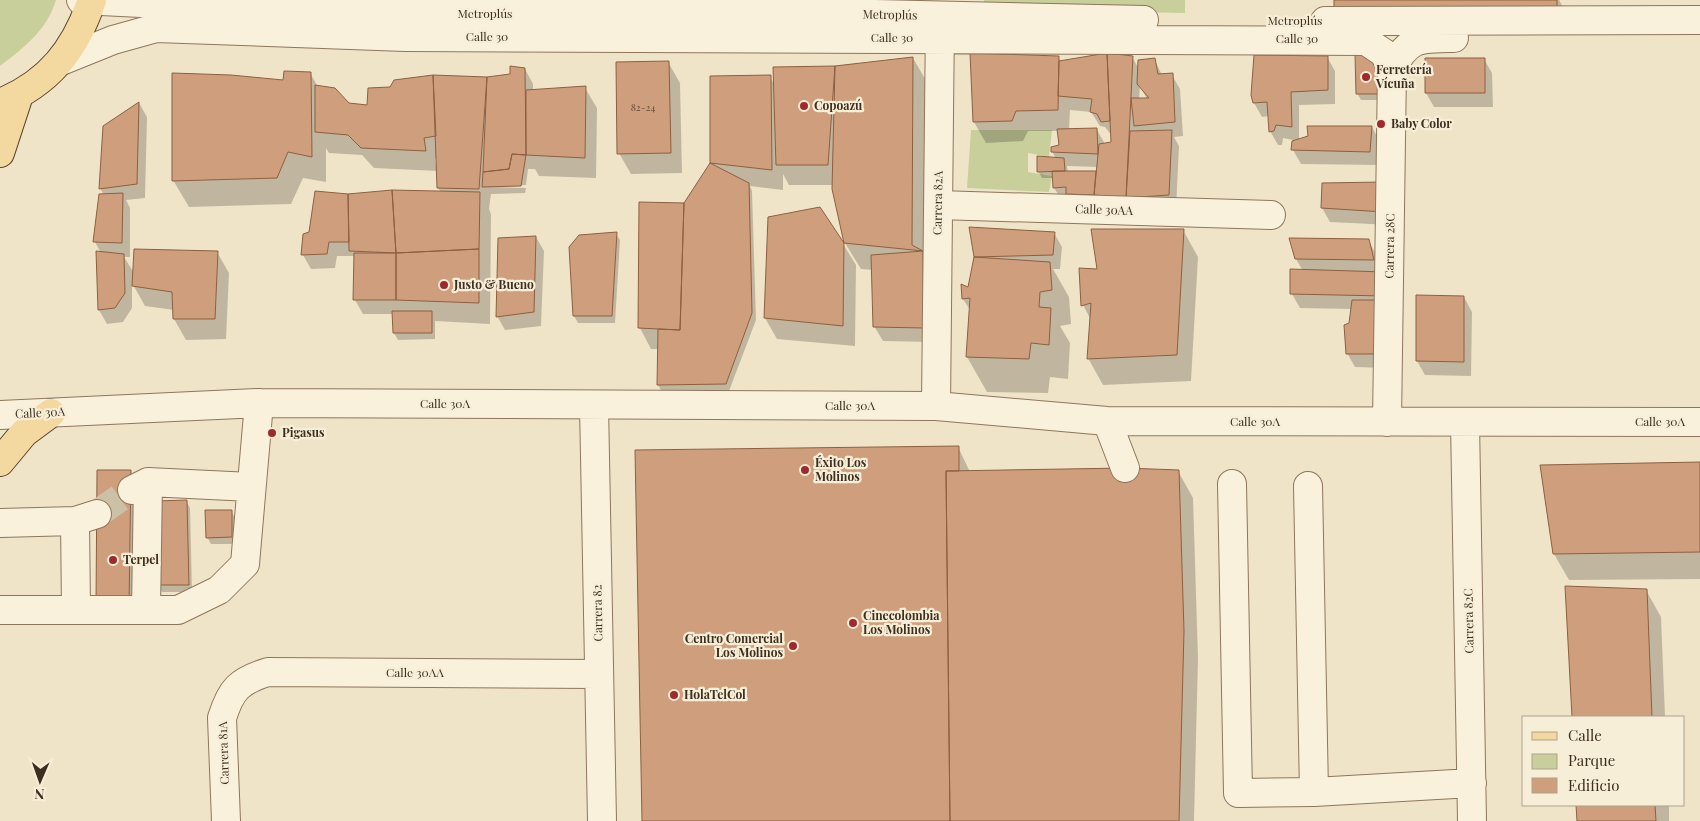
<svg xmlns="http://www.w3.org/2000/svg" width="1700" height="821" font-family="'Playfair Display',serif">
  <rect width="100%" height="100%" fill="#f0e4c8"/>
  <path fill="#c9cf9b" d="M0,0H56C47,30 24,48 0,66Z
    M984,0H1185V13L984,9Z
    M971,130H1052L1049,157L1028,153V172L1052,176L1049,192L967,188Z"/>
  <path fill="#0003" fill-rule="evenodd" d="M1335,0H1559L1569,17V34H1348Z
    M972,54L1058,57L1061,62L1107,55L1132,57L1139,69L1154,59L1162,75H1172L1180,89L1183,136L1174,137L1179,146L1176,209L1071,200L1068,194H1058L1054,188V178H1042L1038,171L1056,159L1052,151L1061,145L1059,131H1028L1023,141L986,143L974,122ZM1140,86L1147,99H1139ZM1070,110L1091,112L1100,126L1105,127L1112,136V143L1105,144L1097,130H1069ZM1067,166L1098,167L1097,173L1068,172Z
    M1357,55L1380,69L1381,100H1361L1357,93Z
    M1327,57L1335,71V104L1299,105V140L1372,127L1380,142L1378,165L1301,164L1293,150L1298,141L1283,138L1282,145H1278L1270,131L1269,116L1262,117L1254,103L1252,94Z
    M913,58L928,84L931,342L883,341L874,326L873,270L861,269L845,243L834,185H789L783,174V190L750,186L752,191L756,320L729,391L662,392L658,385L659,349H651L640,328L683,205L712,166L711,163L770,77L774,84V68L835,67Z
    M1484,59L1492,73L1493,107H1434L1426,93Z
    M668,62L680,83L682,173L631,174L619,153Z
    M525,69L533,84V91L585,88L597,108L596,178L539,176L535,169H528L526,185L489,187L526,188L525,193L491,194L489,209L491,214L490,324L435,321V339L398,340L394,333V314H363L355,300V259L353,256H337L335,268L311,269L303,255L310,233L348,195L441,192L438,188V171L374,168L362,155L329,153L326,148V182L303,178L291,204L189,207L173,180L284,81L310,73L318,87L349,104L368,107L391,89L511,75ZM438,158V166H436L435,159Z
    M139,103L147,117L145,198L126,200L130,208V257H124L134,273L217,252L229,273L226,339L186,340L174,319V310L145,306L132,283V308L123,322L107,324L99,310L101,253L95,242L104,195L100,188Z
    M1323,184H1381L1391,225L1330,222L1322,208Z
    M970,228L1054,233L1062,247L1060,269H1053L1069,297L1071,324L1060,326L1070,343L1068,379L1050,377L1048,393L987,392L967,357L970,310L963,299L969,288L975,257Z
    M1183,230L1198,257L1191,381L1103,385L1088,358L1091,320L1083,305Z
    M616,234L620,240L615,323H578L574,316Z
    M536,237L544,251L541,326L505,330L497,316Z
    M1368,240L1376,254L1385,368L1355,367L1347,353L1352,309L1300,308L1292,294L1303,271L1296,259Z
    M843,244L856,265L855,346L777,339L765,318Z
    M1418,297H1464L1472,312L1471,376L1425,375L1417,361Z
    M958,447L970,472L1178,471L1193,498L1198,658L1194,821H643Z
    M1700,463V579L1569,580L1554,554L1541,466Z
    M130,471L134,478L133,612H101Z
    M186,501L190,508L192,592H162L158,585Z
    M231,511L235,518V544H211L207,537Z
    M1567,587L1646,590L1661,617L1665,717H1573Z
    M1578,805H1669V821H1579Z"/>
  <path fill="#cf9f7d" stroke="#8d5f41" d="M1334,0H1557V14L1334,13Z
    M970,53L1059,56L1058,110L1016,111L1012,121L973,122Z
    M1107,53L1133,56L1126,198L1094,195L1099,144L1111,142Z
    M1107,53L1110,121L1101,122L1097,114L1090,112L1092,99L1058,96L1059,61Z
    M1355,54H1370L1377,61L1378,94H1356Z
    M1254,55L1328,56V90L1291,92L1292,127L1276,125L1274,131L1269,132L1267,102L1253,103L1251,95Z
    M913,57L912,245L923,251L844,243L832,189L835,66Z
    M1155,58L1158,74L1173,73L1175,122L1134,126L1131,98H1149L1137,84L1138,60Z
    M1425,58H1485V93H1425Z
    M669,61L671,153L617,154L616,62Z
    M510,66L525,68L526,155L512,154L509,169L483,172L487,77L510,74Z
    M835,66L828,165H776L773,67Z
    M284,71L311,72L312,157L288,152L277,178L172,181V73L231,75L283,80Z
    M433,75L436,136L424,138L426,151L361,148L348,135L315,132V85L335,88L349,103L367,105L368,88L390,87L394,80Z
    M433,75L487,77L479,189L437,188Z
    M771,75L772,170L710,163V76Z
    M586,86L585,158L526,155V90Z
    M139,102L137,184L99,189L103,126Z
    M1307,126H1372L1370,152L1291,150L1292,141L1308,136Z
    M1097,128L1098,154L1051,152V147L1059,145L1057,129Z
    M1172,130L1169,195L1126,198L1130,131Z
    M512,154L526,155L521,186L482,187L483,172L509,169Z
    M1037,156L1064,158L1065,171L1037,172Z
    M710,163L749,183L752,313L726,384L657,385L658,329L680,330L684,203Z
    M1052,171H1096L1094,195L1066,194V187L1053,188Z
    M1381,182L1384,212L1321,208L1322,183Z
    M392,190L396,253L349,251L348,194Z
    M392,190L480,192L479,249L396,253Z
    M315,191L348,194L349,242H329L327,254L301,255L303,234L309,232Z
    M123,193L122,243L93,242L99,194Z
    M639,202L684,203L680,330L638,328Z
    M820,207L844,243L843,326L764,318L768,217Z
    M969,227L1055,232L1053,255L974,257Z
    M1091,229H1184L1177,355L1087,359L1091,303L1081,306L1079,268L1097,269Z
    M617,232L612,316H573L569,247L579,235Z
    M536,236L534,312L496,317L498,238Z
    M1289,238L1369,239L1374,260L1295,259Z
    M134,249L218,251L215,319H173L172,292L132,286Z
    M479,249V303L396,300V253Z
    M96,251L124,254L125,293L115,308L98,310Z
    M923,251L924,328L873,327L871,255Z
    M354,253H396V300H353Z
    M974,257L1050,262L1052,290L1040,292L1039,307L1051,308L1049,345L1031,343L1029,359L966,357L970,298L962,299L961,284L968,287Z
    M1290,269L1385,272L1384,296L1290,294Z
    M1416,295L1464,296V362L1416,361Z
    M1352,300H1381L1378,354H1346L1344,325L1349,323Z
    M392,311H432V333H393Z
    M959,446V471H946L950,821H642L635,450Z
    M1700,462V552L1553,554L1540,465Z
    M1125,468L1179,470L1184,631L1179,821H950L946,471Z
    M97,470H131L129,606L96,605Z
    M187,500L189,585H157L155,501Z
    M205,510H232V537L206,538Z
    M1565,586L1647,589L1652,717H1572Z
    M1576,805H1655L1656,821H1577Z"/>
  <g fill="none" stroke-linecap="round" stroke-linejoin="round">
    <path stroke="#ccc0a6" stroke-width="28" stroke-dasharray="28 14" stroke-linecap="butt" d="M97,514L131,490"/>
    <defs>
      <path id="minor" d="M81,0L341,13L875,14L1144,20
        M1325,21L1700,20
        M61,61L113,40L156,28L405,37L1366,41L1384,53L1392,69L1387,422
        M1392,69C1408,37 1420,38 1454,38
        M938,205L1271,215
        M594,405L602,821
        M936,406L940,19
        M0,415L259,403L936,406L1107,421L1700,422
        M1107,421L1125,468
        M1465,422L1472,821
        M1232,484L1238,793L1314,792L1472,783
        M1308,486L1314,792
        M132,490L148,482L251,487
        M75,521L76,610
        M0,523L75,521L97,514
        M0,610H178L219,590L245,564L259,403
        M146,610L148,482
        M226,821L222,718C231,689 239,681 268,672L599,674"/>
      <path id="major" d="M0,103C49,83 75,50 92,0
        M0,153L19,95
        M0,462L24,433L51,413"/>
    </defs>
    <use href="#minor" stroke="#8d765c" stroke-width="30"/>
    <use href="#major" stroke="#5b4430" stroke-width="30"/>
    <use href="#minor" stroke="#faf1dc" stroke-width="28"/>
    <use href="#major" stroke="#f3d9a0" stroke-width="28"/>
  </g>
  <g fill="#9e2a2b" stroke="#f7eed8" stroke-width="2">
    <circle cx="1366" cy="77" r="5"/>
    <circle cx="804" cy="106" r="5"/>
    <circle cx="1381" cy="124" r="5"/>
    <circle cx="444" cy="285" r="5"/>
    <circle cx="272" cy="433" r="5"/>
    <circle cx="805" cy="470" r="5"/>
    <circle cx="113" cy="560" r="5"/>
    <circle cx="853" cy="623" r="5"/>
    <circle cx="793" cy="646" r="5"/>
    <circle cx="674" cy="695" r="5"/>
  </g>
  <g text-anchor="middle" stroke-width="4.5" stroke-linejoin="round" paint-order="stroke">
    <g font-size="10" fill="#624a37">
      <text x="643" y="111">82-24</text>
    </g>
    <g font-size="12" fill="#3d2e20" stroke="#f7eed8">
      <text x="485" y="18">Metroplús</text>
      <text transform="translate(890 15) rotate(1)" y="4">Metroplús</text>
      <text x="1295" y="25">Metroplús</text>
      <text x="487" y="41">Calle 30</text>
      <text x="892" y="42">Calle 30</text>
      <text x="1297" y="43">Calle 30</text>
      <text transform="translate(938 203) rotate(-89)" y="4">Carrera 82A</text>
      <text transform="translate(1104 210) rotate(2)" y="4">Calle 30AA</text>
      <text transform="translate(1390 246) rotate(-89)" y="4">Carrera 28C</text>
      <text x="445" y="408">Calle 30A</text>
      <text x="850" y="410">Calle 30A</text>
      <text transform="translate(40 413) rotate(-3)" y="4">Calle 30A</text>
      <text x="1255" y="426">Calle 30A</text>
      <text x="1660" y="426">Calle 30A</text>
      <text transform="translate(598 613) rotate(-91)" y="4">Carrera 82</text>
      <text transform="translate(1469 621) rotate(-91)" y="4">Carrera 82C</text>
      <text x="415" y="677">Calle 30AA</text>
      <text transform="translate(224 753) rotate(-92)" y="4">Carrera 81A</text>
    </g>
    <g font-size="12" font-weight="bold" fill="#3d2e20" stroke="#f7eed8" text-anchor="start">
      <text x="1376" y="74">Ferretería<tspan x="1376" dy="14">Vícuña</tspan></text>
      <text x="814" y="110">Copoazú</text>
      <text x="1391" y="128">Baby Color</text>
      <text x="454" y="289">Justo &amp; Bueno</text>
      <text x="282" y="437">Pigasus</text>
      <text x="815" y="467">Éxito Los<tspan x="815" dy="14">Molinos</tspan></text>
      <text x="123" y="564">Terpel</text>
      <text x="863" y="620">Cinecolombia<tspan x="863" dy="14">Los Molinos</tspan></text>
      <text x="783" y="643" text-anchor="end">Centro Comercial<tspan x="783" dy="14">Los Molinos</tspan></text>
      <text x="684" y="699">HolaTelCol</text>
    </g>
  </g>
  <rect x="1522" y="716" width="162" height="90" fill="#f7eed8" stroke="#ada18e"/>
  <rect x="1532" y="732" width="25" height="8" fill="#f3d9a0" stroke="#ada18e"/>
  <text x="1568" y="741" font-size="15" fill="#3d2e20">Calle</text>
  <rect x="1532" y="754" width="25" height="15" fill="#c9cf9b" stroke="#ada18e"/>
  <text x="1568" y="766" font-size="15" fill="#3d2e20">Parque</text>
  <rect x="1532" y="778" width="25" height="15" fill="#cf9f7d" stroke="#ada18e"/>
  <text x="1568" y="791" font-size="15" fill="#3d2e20">Edificio</text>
  <g transform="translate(40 781) rotate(182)" stroke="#f7eed8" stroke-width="4" paint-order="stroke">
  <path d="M0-4L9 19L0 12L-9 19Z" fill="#3d2e20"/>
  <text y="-8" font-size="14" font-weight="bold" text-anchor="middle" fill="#3d2e20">N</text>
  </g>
</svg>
